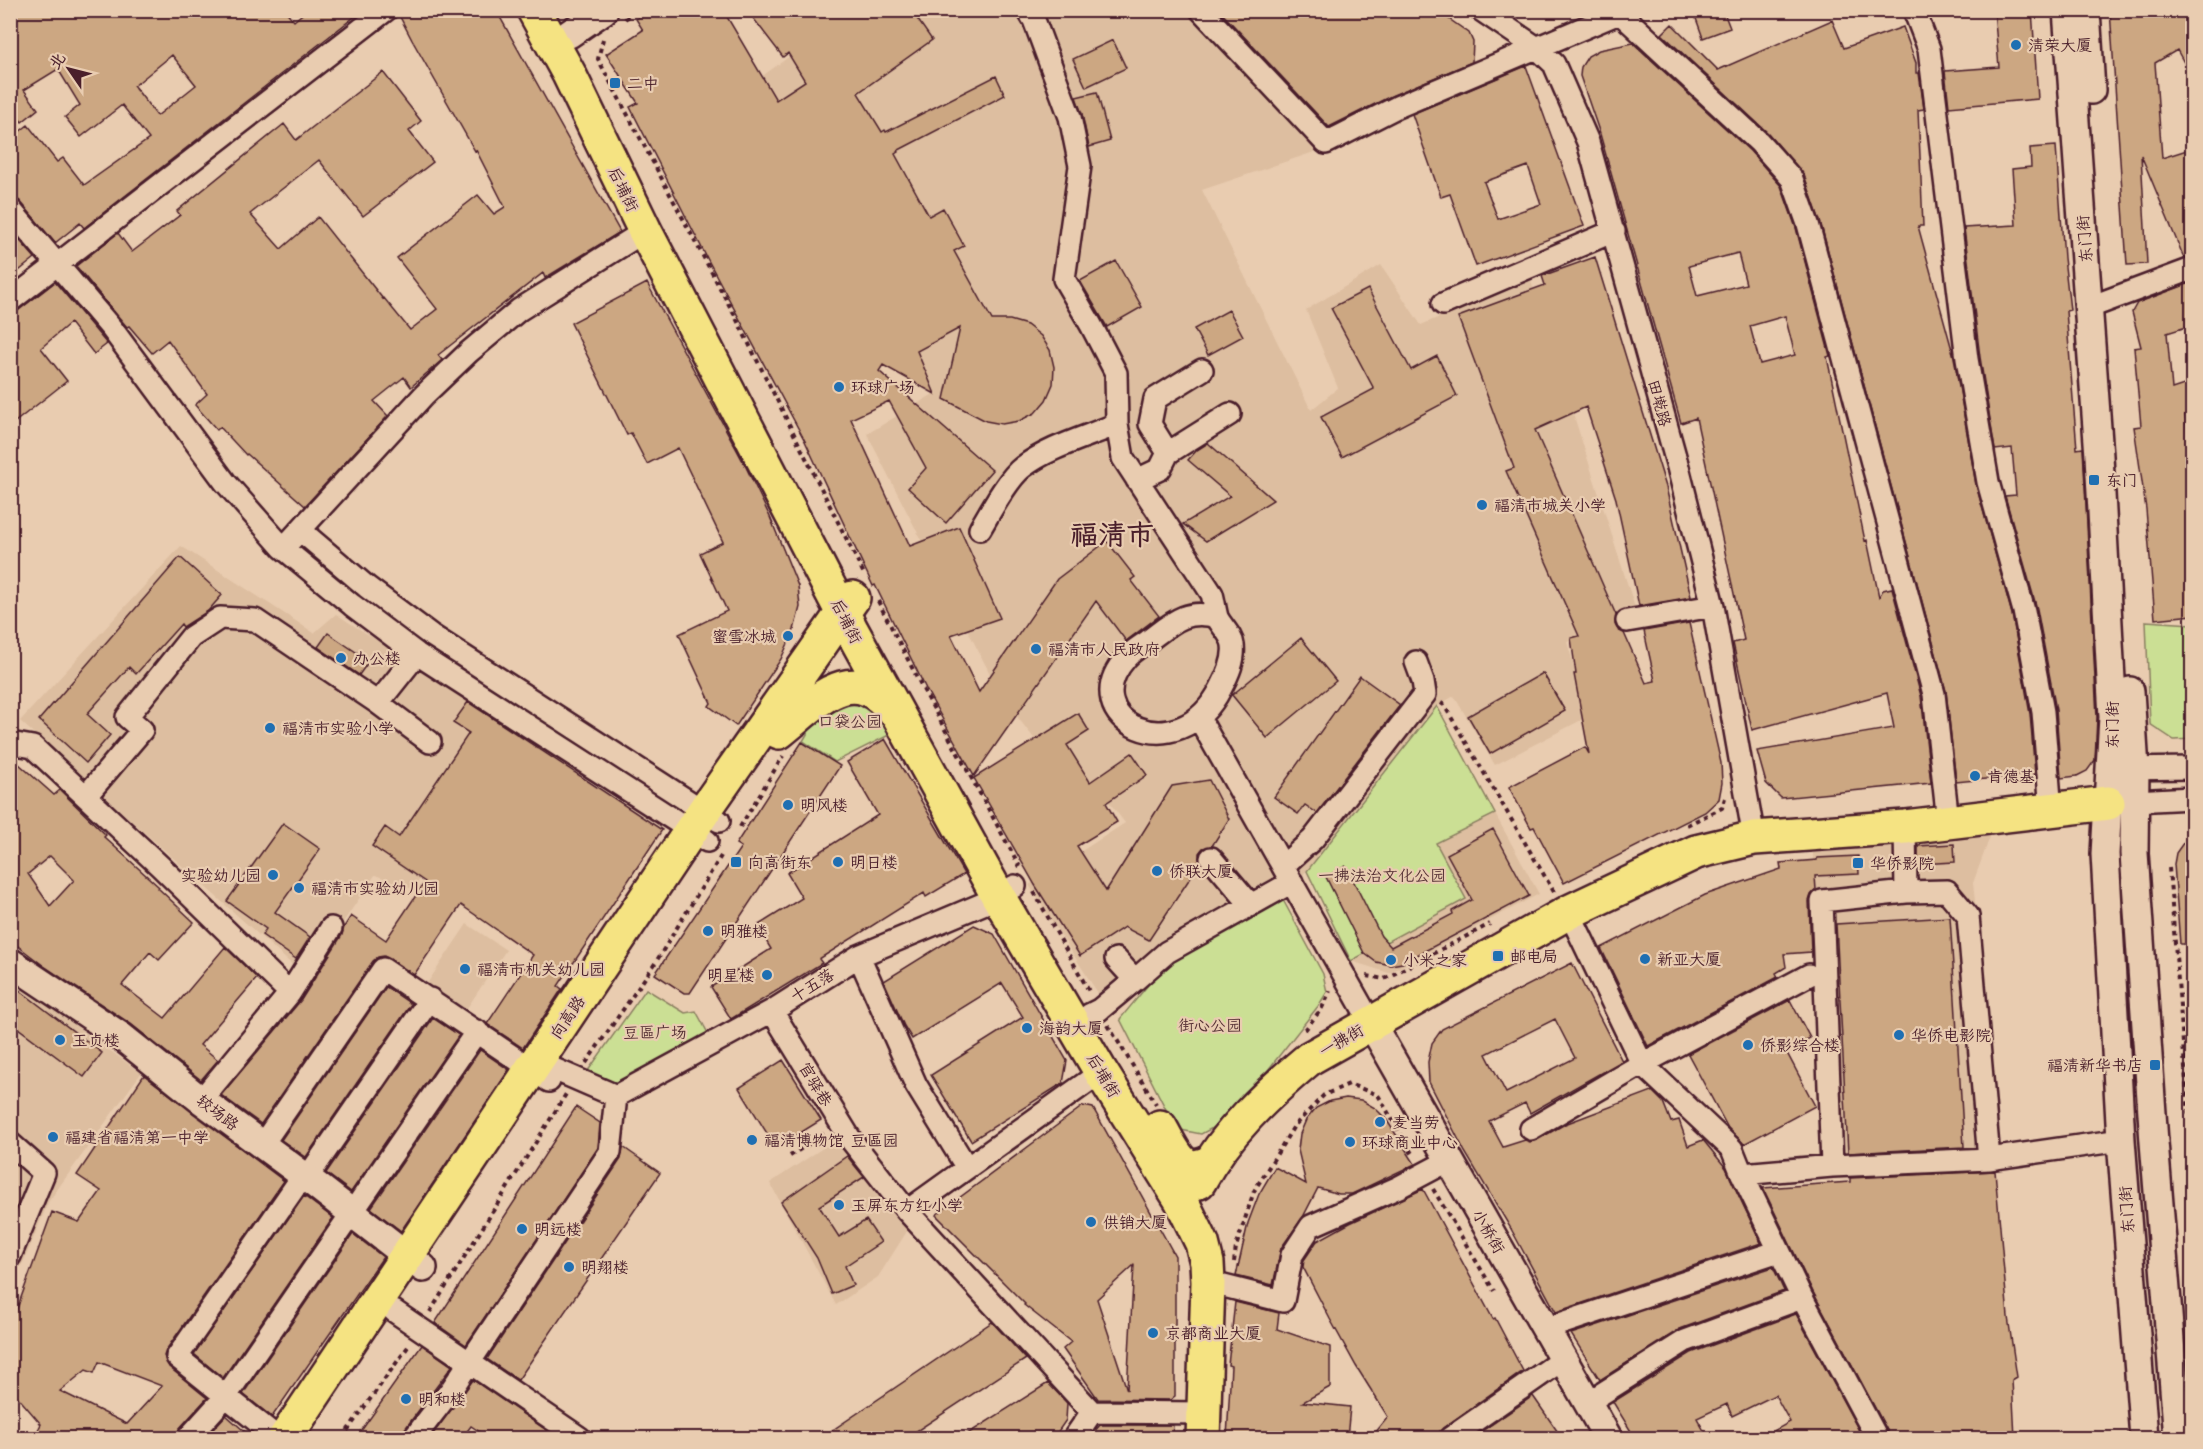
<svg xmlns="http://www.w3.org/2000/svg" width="2203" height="1449" font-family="Kalam,'LXGW WenKai TC',sans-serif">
  <rect width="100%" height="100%" fill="#e9ccb0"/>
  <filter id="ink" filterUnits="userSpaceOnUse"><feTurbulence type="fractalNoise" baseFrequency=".0167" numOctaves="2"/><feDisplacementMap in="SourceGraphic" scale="12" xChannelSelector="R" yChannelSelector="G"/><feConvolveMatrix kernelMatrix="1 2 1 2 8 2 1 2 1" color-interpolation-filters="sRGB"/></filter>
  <g filter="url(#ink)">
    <path fill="#ddbea0" d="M852,11H1190L1320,150L1202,190L1311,410L1338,388L1306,310L1381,265L1421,325L1530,278L1637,614L1567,642L1589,716L1495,765L1454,696L1437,706L1283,900L1171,957L1110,1012L1029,885L1125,823L1100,790L1082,799L1003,699L867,434L935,393L808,213L761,77Z
      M181,546L314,633L336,614L522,734L413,889L375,875L306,977L20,721Z
      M1495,814L1539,894L1389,973L1351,961L1465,899L1436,843Z
      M1991,834L1973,883L1980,948L1994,1148L1821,1161L1813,853Z
      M467,924L506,950L463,1014L424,988Z
      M11,979L141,1073L49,1201L24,1261L11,1281Z
      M841,1136L911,1225L878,1277L836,1305L770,1183Z"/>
    <path fill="#cbdf94" stroke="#8a7f60" stroke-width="1.5" d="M2146,621L2192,624V739L2174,740L2150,724Z
      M859,690L893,733L835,762L803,741L821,710Z
      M1437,706L1495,814L1436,843L1466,899L1351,961L1307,871Z
      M1283,900L1323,974L1327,992L1319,1005L1235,1112L1220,1124L1201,1134L1176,1129L1120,1019L1171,957Z
      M646,989L685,1013L696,1011L710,1037L614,1090L585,1075Z"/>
    <path fill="#cca782" stroke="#4a1f2b" stroke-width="1.5" fill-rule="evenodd" d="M10,10H285L294,21L307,10H363L84,228L80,223L55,243L20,201L10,196V139L28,125L57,162L63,158L84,185L149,139L122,105L81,137L65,117L80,105L58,69L24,90L38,109L22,122L10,108ZM172,55L196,85L157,116L134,86Z
      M398,10H496L620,232L545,278L543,273L438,355L442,360L411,387L404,377L374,401L388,416L305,506L247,454L246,455L220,427L217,430L195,405L207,394L168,340L152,353L129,326L127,327L76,266L118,233L132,252L180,215L177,211L284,124L296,140L383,72L421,121L409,131L433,162L363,216L319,160L250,214L281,249L318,217L383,299L384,298L410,330L437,309L397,258L478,195L494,214L505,207L476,150L475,151L412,40L398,13Z
      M648,10H723L776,100L805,81L788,53L783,57L747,10H911L932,40L858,93L882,132L885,130L886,132L996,76L1005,95L897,151L898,152L895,154L929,216L943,208L964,246L954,251L992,320H1010L1027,325L1041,336L1050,350L1054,367L1053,384L1046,400L1035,413L1019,421L1002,424L986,421L944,399L960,328L917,351L935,394L883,365L879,371L992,470L946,523L908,488L926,468L889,401L851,419L910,546L959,527L1000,618L951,635L979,692L1057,579L1107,541L1135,577L1131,580L1159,616L1126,641L1096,601L974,776L927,691L875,585L873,586L805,441L708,260L630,107L638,103L606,54L643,30L636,19Z
      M1219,10H1436L1469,33L1473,42L1472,62L1391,96L1329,127Z
      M1693,10H1723L1730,28L1703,38Z
      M1994,10H2032L2038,99L1949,107L1945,71L1999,67Z
      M2110,10H2193V79L2177,50L2155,63L2162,158L2193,148V256L2184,258L2141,155L2147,264L2127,265Z
      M1832,20L1844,48L1903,27L1916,63V73H1919L1924,109L1918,110L1923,226H1918L1954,357L1976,485L2012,614L2030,714L2035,774L1956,782L1946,691L1820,221L1804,175L1768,133L1662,34L1672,24L1718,70Z
      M1113,40L1126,68L1086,87L1073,59Z
      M1633,43L1750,151L1781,186L1796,228L1830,356L1827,357L1865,541L1867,540L1879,597L1883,590L1892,588L1921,696L1931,783L1781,798L1766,783L1757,751L1894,728L1887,693L1752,730L1733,643L1744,640L1696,418L1681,423L1600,134L1580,76L1581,67L1588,56L1599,50ZM1738,253L1746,284L1697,296L1689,266ZM1785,316L1795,355L1760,364L1750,326Z
      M1526,66L1584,226L1476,266L1450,194L1441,197L1412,114ZM1528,166L1541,204L1498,219L1484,182Z
      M1097,92L1110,141L1089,147L1082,114L1076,97Z
      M2056,146L2064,258L2070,310L2066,311L2077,449L2083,448L2097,717L2095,760L2087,771L2077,776L2061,778L2056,710L2037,609L2005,496L2016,495L2012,448L1995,450L1980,357L1964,228L2016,225L2012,169L2031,167L2030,148Z
      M15,235L35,258L10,278V239Z
      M1595,257L1666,487L1691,597L1639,606L1616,499L1586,407L1535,430L1616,615L1615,624L1618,630L1624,633L1646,683L1655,681L1644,631L1689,623L1721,763L1722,783L1719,799L1705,812L1564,883L1534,827L1531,828L1509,787L1585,747L1589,754L1574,674H1576L1571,638L1579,636L1506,471L1514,468L1458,317L1545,285L1542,276Z
      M1116,261L1142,307L1107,327L1080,281Z
      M55,282L107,344L94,354L70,323L41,348L67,381L10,426V317Z
      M2193,282V325L2167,333L2172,389L2193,382V412L2185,415L2193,466V508L2187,509L2193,576V615L2155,619L2146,509L2134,427L2141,426L2134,348L2141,347L2132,312L2137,303Z
      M647,283L745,465L770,517L798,586L800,607L794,630L781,659L736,726L709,706L711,703L679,634L727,611L700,553L723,542L678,448L647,464L631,433L627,435L571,323Z
      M1368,289L1411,370L1437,356L1457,396L1342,457L1321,417L1374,389L1331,308Z
      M1229,310L1243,336L1208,355L1194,329Z
      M1208,443L1273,500L1206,541L1183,524L1230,496L1188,460L1197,450Z
      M180,557L222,595L208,611L183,627L181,624L136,674L129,667L87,714L110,735L86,763L39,720Z
      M328,633L369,661L359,675L318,647Z
      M1301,638L1336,681L1267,738L1232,695Z
      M1543,673L1565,711L1490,754L1468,716Z
      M1360,676L1400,705L1317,813L1305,805L1298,814L1274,797Z
      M468,702L662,830L558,986L562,989L523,1048L487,1024L533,955L461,905L414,975L384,956L378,957L373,961L261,1124L221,1095L301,1000L342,935L344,927L351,916L386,940L425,882L372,846L385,827L399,837L469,733L453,723Z
      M1078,713L1089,731L1067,745L1090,782L1132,753L1147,775L1106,803L1117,822L1077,846L1106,891L1172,786L1209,780L1229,819L1212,846L1203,848L1199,853L1200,863L1149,940L1124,927L1080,956L1035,885L974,778Z
      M885,739L964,874L926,897L924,893L819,959L822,963L731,1019L711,987L771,949L757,926L802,898L787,873L878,815L847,762Z
      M802,742L840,766L690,993H684L655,974L741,847L736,844Z
      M10,756L54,795L60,790L106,835L104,837L159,887L158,888L194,922L159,960L150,952L122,985L165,1018L225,947L257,978L200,1045L218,1060L201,1080L131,1024L44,966L10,940ZM50,856L74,880L50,906L28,874Z
      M283,823L320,849L275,912L310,937L296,959L262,935L266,929L227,901Z
      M1493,829L1529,896L1402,963L1391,965L1376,962L1364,953L1326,877L1346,866L1381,936L1391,947L1453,914L1452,911L1472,900L1447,854Z
      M2193,829V944H2180L2174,864L2176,853Z
      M1954,844L1955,862L1918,864V846Z
      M1858,856L1859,874L1815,876L1816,890L1811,895L1809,901L1811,952L1784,954L1786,967L1776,973L1778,977L1648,1046L1601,948L1705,895L1781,869L1780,863L1817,860V858Z
      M1950,917L1964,1147L1848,1153L1836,924Z
      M974,925L994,934L1067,1061L1063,1083L971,1141L931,1075L1023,1017L1002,983L912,1039L904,1026L884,981Z
      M1572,963L1622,1061L1530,1113L1525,1103L1489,1121L1503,1147L1525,1140L1530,1142L1537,1140L1565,1124L1652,1091L1663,1102L1671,1122L1679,1120L1688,1146L1703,1140L1726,1168L1761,1243L1556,1312L1510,1227L1465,1152L1429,1082L1428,1062L1432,1043L1442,1029ZM1555,1019L1575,1058L1506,1093L1486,1054Z
      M10,983L102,1053L84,1077L10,1022Z
      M386,987L411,1004L306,1157L281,1140Z
      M1790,1000L1810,1038L1786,1051L1815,1106L1744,1144L1728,1128L1688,1054Z
      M433,1018L459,1035L351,1192L326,1173Z
      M480,1050L509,1070L401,1231L371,1208Z
      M783,1060L821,1120L776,1148L739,1088Z
      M144,1075L284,1181L166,1350L164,1356L169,1367L207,1398L179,1429L176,1438H34L41,1424L10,1388V1328L52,1212L79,1222L101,1191L77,1175ZM99,1362L162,1386L127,1424L60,1391L86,1370L94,1373Z
      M1346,1098L1361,1100L1375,1108L1386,1119L1415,1164L1352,1194H1339L1318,1188L1303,1217L1281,1248L1273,1285L1236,1276L1248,1223L1259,1194L1275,1167L1306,1184L1298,1150L1300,1134L1306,1120L1316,1108L1330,1101Z
      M1083,1106L1093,1108L1175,1256V1396L1170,1400L1098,1399L1063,1349L1071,1342L1024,1305L1025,1304L936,1215ZM1134,1265L1127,1390L1097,1299Z
      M576,1107L600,1123L598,1148L466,1345L435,1323Z
      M623,1147L660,1173L518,1380L487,1359L621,1159Z
      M847,1156L864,1177L819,1206L839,1237L866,1220L881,1242L845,1266L853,1285L832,1294L817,1258L781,1202Z
      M1995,1171L2008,1317L2017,1377L2012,1380L2015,1438H1890L1888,1432L1813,1292L1763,1188L1850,1182V1178Z
      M1423,1189L1493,1319L1495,1318L1523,1371L1443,1428L1437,1438H1371L1388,1417L1356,1366L1330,1319L1303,1267L1304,1260L1317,1241L1350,1223Z
      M304,1196L333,1218L223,1378L194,1354Z
      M353,1234L383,1257L272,1417L243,1394Z
      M1773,1267L1784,1291L1680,1329L1600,1380L1571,1334Z
      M1235,1302L1279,1313L1277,1329L1330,1347V1387L1303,1402L1350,1407L1347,1438H1227L1231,1366L1228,1365Z
      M1796,1314L1863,1438H1761L1790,1422L1775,1395L1732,1416L1727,1404L1697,1418L1708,1438H1635L1613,1402L1691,1353Z
      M992,1322L1026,1359L906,1438H821Z
      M422,1345L452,1366L404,1430L402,1438H356Z
      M473,1380L558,1438H489L471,1426L462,1438H430Z
      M1048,1383L1067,1403L1066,1420L1057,1433L1048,1438H961Z
      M1533,1396L1562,1438H1472Z
      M226,1415L252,1438H205Z
      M1100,1425H1173L1172,1438H1089Z"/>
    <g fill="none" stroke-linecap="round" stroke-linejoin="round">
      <defs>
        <path id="minor" d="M1028,10L1034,20L1070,117L1080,166L1064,279L1091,325L1116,373L1117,424L1123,458L1212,594C1214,601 1215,610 1217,617C1221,626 1232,635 1233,645C1235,660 1228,675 1221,688C1178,773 1072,719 1126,658C1132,651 1141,646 1148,641C1172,623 1186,608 1217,617
          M1201,10L1326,143L1397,107L1626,10
          M1481,10L1537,48L1554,64L1588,142L1678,467L1713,606L1754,838
          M1914,10L1929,49L1967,359L1988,482L2024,611L2043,712L2051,811
          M1620,13L1759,142L1792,179L1808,224L1934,694L1948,822
          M10,209L112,329L225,482L283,548L352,605L417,654L707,841
          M10,301L386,10
          M1443,304L1614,231
          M2090,307L2192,269
          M1168,453L1150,424L1155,399L1202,370
          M1137,480L1160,469L1168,453L1230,414
          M980,529C990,512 1008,478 1023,467C1049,447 1087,437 1117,424
          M300,530L367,587L431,635L719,821
          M290,541L424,395L469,352L519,310L645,231
          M1627,621L1713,606
          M378,703L417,654
          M1199,718L1371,1023
          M10,743L33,747L160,866L290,993
          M2121,769L2192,768
          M86,796L142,730L127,717L191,637L220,618L255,620L378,703L430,742
          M2134,801L2192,798
          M1905,827L1906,892
          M1211,858L1250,904
          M1283,866L1313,839L1425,694L1423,681L1416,662
          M1569,912L1642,1064L1732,1149L1742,1174L1802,1298L1877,1438
          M859,956L916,1085L967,1168
          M1116,959L1135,980L1167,952L1292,882
          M772,1011L851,1140L907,1211L1092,1412L1204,1413
          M1089,1015L1099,1010L1135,980
          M556,1070L616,1096
          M616,1096L772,1011L859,956L985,903L1015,886
          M201,1100L290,993L331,928
          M1531,1129L1642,1064L1809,975
          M10,1143L44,1173L10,1256
          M262,1145L383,969L549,1081L532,1069
          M1832,1166L1822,901L1906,892L1947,891L1968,916L1989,1159
          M1742,1174L1832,1166L1989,1159L2121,1140
          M907,1211L1101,1072
          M1208,1282L1283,1301L1292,1255L1311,1226L1399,1187L1448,1161
          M394,1311L580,1438
          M1545,1329L1779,1251
          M1587,1403L1685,1341L1802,1298
          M188,1438L226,1396L477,1031
          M278,1438L177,1357L295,1187L307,1178L430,999
          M414,1438L451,1390L610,1152L616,1096
          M1074,1438L1092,1412
          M1450,1438L1562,1360"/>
        <path id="tertiary" d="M2067,10L2099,456L2113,717L2105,854L2121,1140L2144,1438
          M2086,10L2091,90
          M569,34L604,10
          M2130,691L2135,769L2134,853L2154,1142L2178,1438
          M10,962L122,1037L201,1100L307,1178L423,1268
          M1371,1023L1608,1438"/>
        <path id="primary" d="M534,10L569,74L645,231L852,631L998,896L1101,1072L1181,1200L1202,1243L1207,1263L1208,1282L1203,1438
          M779,732C816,703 851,659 892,709
          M1160,1127C1167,1138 1176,1162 1190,1166C1196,1168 1203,1165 1209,1163
          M1199,1182C1226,1132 1266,1095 1310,1058L1569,912L1696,852L1754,838L1905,827L2108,803
          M285,1438L704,811L853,598"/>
      </defs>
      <use href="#minor" stroke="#4a1f2b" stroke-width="26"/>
      <use href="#tertiary" stroke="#4a1f2b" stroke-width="32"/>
      <use href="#primary" stroke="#4a1f2b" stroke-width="38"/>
      <path stroke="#4a1f2b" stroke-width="4" stroke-dasharray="4.5 4.5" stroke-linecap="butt" d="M1453,10L1462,17
        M625,19L637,10
        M603,39L598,59L736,318L865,576
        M878,601L924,691L1020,867
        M1441,703L1444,705L1554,892
        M1687,825L1722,808L1725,798
        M740,827L783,756
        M2169,868L2192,1156
        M1034,892L1090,993
        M1367,976L1384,979L1490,924
        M1108,1025L1156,1104
        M1305,1030L1322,1008L1330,991
        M586,1063L654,965L721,856
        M790,1156L824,1134
        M1433,1189L1494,1291
        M1234,1262L1236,1247L1254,1191L1294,1126L1324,1095L1349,1084L1378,1095L1414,1157
        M430,1312L566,1094
        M342,1438L410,1344"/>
      <use href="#minor" stroke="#e9ccb0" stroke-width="21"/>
      <use href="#tertiary" stroke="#e9ccb0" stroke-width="27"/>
      <use href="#primary" stroke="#f5e382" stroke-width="33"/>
    </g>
  </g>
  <g fill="#1f6fb2" stroke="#e9ccb0" stroke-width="2">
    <circle cx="2016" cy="45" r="6"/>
    <rect x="609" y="77" width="12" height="12" rx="3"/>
    <circle cx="839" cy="387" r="6"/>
    <rect x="2088" y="474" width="12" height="12" rx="3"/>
    <circle cx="1482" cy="505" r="6"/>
    <circle cx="788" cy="636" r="6"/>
    <circle cx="1036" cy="649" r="6"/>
    <circle cx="341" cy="658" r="6"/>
    <circle cx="270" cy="728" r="6"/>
    <circle cx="1975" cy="776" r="6"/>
    <circle cx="788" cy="805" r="6"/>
    <rect x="730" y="856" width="12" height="12" rx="3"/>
    <circle cx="838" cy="862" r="6"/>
    <rect x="1852" y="857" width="12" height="12" rx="3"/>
    <circle cx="1157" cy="871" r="6"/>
    <circle cx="273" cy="875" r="6"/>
    <circle cx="299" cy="888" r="6"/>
    <circle cx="708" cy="931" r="6"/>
    <rect x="1492" y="950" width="12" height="12" rx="3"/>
    <circle cx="1645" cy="959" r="6"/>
    <circle cx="1391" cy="960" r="6"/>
    <circle cx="465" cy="969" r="6"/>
    <circle cx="767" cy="975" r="6"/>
    <circle cx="1027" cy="1028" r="6"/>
    <circle cx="1899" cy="1035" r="6"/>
    <circle cx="60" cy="1040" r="6"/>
    <circle cx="1748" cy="1045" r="6"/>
    <rect x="2149" y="1059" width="12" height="12" rx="3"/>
    <circle cx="1380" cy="1122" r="6"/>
    <circle cx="53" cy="1137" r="6"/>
    <circle cx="752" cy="1140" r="6"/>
    <circle cx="1350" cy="1142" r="6"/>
    <circle cx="839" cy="1205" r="6"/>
    <circle cx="1091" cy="1222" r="6"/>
    <circle cx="522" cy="1229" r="6"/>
    <circle cx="569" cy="1267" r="6"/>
    <circle cx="1153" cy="1333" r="6"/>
    <circle cx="406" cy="1399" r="6"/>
  </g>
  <g text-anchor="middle" stroke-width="4.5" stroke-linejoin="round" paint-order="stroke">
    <g font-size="16" fill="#4a1f2b" stroke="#e9ccb0" text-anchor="start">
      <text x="2028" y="51">清荣大厦</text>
      <text x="627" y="89">二中</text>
      <text x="851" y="393">环球广场</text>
      <text x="2106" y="486">东门</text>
      <text x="1494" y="511">福清市城关小学</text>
      <text x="776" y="642" text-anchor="end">蜜雪冰城</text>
      <text x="1048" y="655">福清市人民政府</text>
      <text x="353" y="664">办公楼</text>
      <text x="282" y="734">福清市实验小学</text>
      <text x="1987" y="782">肯德基</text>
      <text x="800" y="811">明风楼</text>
      <text x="748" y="868">向高街东</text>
      <text x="850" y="868">明日楼</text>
      <text x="1870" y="869">华侨影院</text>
      <text x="1169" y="877">侨联大厦</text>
      <text x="261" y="881" text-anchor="end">实验幼儿园</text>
      <text x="311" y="894">福清市实验幼儿园</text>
      <text x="720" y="937">明雅楼</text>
      <text x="1510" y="962">邮电局</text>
      <text x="1657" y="965">新亚大厦</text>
      <text x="1403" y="966">小米之家</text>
      <text x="477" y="975">福清市机关幼儿园</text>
      <text x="755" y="981" text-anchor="end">明星楼</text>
      <text x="1039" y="1034">海韵大厦</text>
      <text x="1911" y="1041">华侨电影院</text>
      <text x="72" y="1046">玉贞楼</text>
      <text x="1760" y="1051">侨影综合楼</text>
      <text x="2143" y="1071" text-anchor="end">福清新华书店</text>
      <text x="1392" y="1128">麦当劳</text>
      <text x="65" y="1143">福建省福清第一中学</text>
      <text x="764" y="1146">福清博物馆 豆區园</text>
      <text x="1362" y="1148">环球商业中心</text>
      <text x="851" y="1211">玉屏东方红小学</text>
      <text x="1103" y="1228">供销大厦</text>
      <text x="534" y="1235">明远楼</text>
      <text x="581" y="1273">明翔楼</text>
      <text x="1165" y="1339">京都商业大厦</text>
      <text x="418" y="1405">明和楼</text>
    </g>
    <g font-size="16" fill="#4a1f2b" stroke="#e9ccb0">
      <text transform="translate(624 189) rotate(64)" y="6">后埔街</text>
      <text transform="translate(2084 239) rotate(-95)" y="6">东门街</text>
      <text transform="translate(1660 403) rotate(75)" y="6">田墘路</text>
      <text transform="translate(847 621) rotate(63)" y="6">后埔街</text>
      <text transform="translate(2112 725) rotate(-90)" y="6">东门街</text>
      <text transform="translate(812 985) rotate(-32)" y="6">十五落</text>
      <text transform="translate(567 1017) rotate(-56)" y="6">向高路</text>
      <text transform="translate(1341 1040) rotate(-30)" y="6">一拂街</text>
      <text transform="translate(1104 1075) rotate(59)" y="6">后埔街</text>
      <text transform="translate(816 1084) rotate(59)" y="6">官驿巷</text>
      <text transform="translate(218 1112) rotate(37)" y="6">较场路</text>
      <text transform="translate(2126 1210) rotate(-94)" y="6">东门街</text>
      <text transform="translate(1489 1231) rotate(60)" y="6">小桥街</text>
    </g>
    <g font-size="16" fill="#573236" stroke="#e9ccb0">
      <text x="850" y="727">口袋公园</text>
      <text x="1382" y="881">一拂法治文化公园</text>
      <text x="1210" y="1031">街心公园</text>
      <text x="655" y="1038">豆區广场</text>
    </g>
    <g font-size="28" font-weight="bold" fill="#4a1f2b" stroke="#e9ccb0">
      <text x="1112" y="544">福清市</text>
    </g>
  </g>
  <rect width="2203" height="1449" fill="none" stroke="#e9ccb0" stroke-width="36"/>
  <rect x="18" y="18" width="2167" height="1413" fill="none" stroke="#4a1f2b" stroke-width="2" filter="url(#ink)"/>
  <g transform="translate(69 69) rotate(305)" stroke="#e9ccb0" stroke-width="4.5" paint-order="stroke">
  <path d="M0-4.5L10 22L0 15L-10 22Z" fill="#4a1f2b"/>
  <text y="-9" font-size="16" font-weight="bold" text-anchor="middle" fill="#4a1f2b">北</text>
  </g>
</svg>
